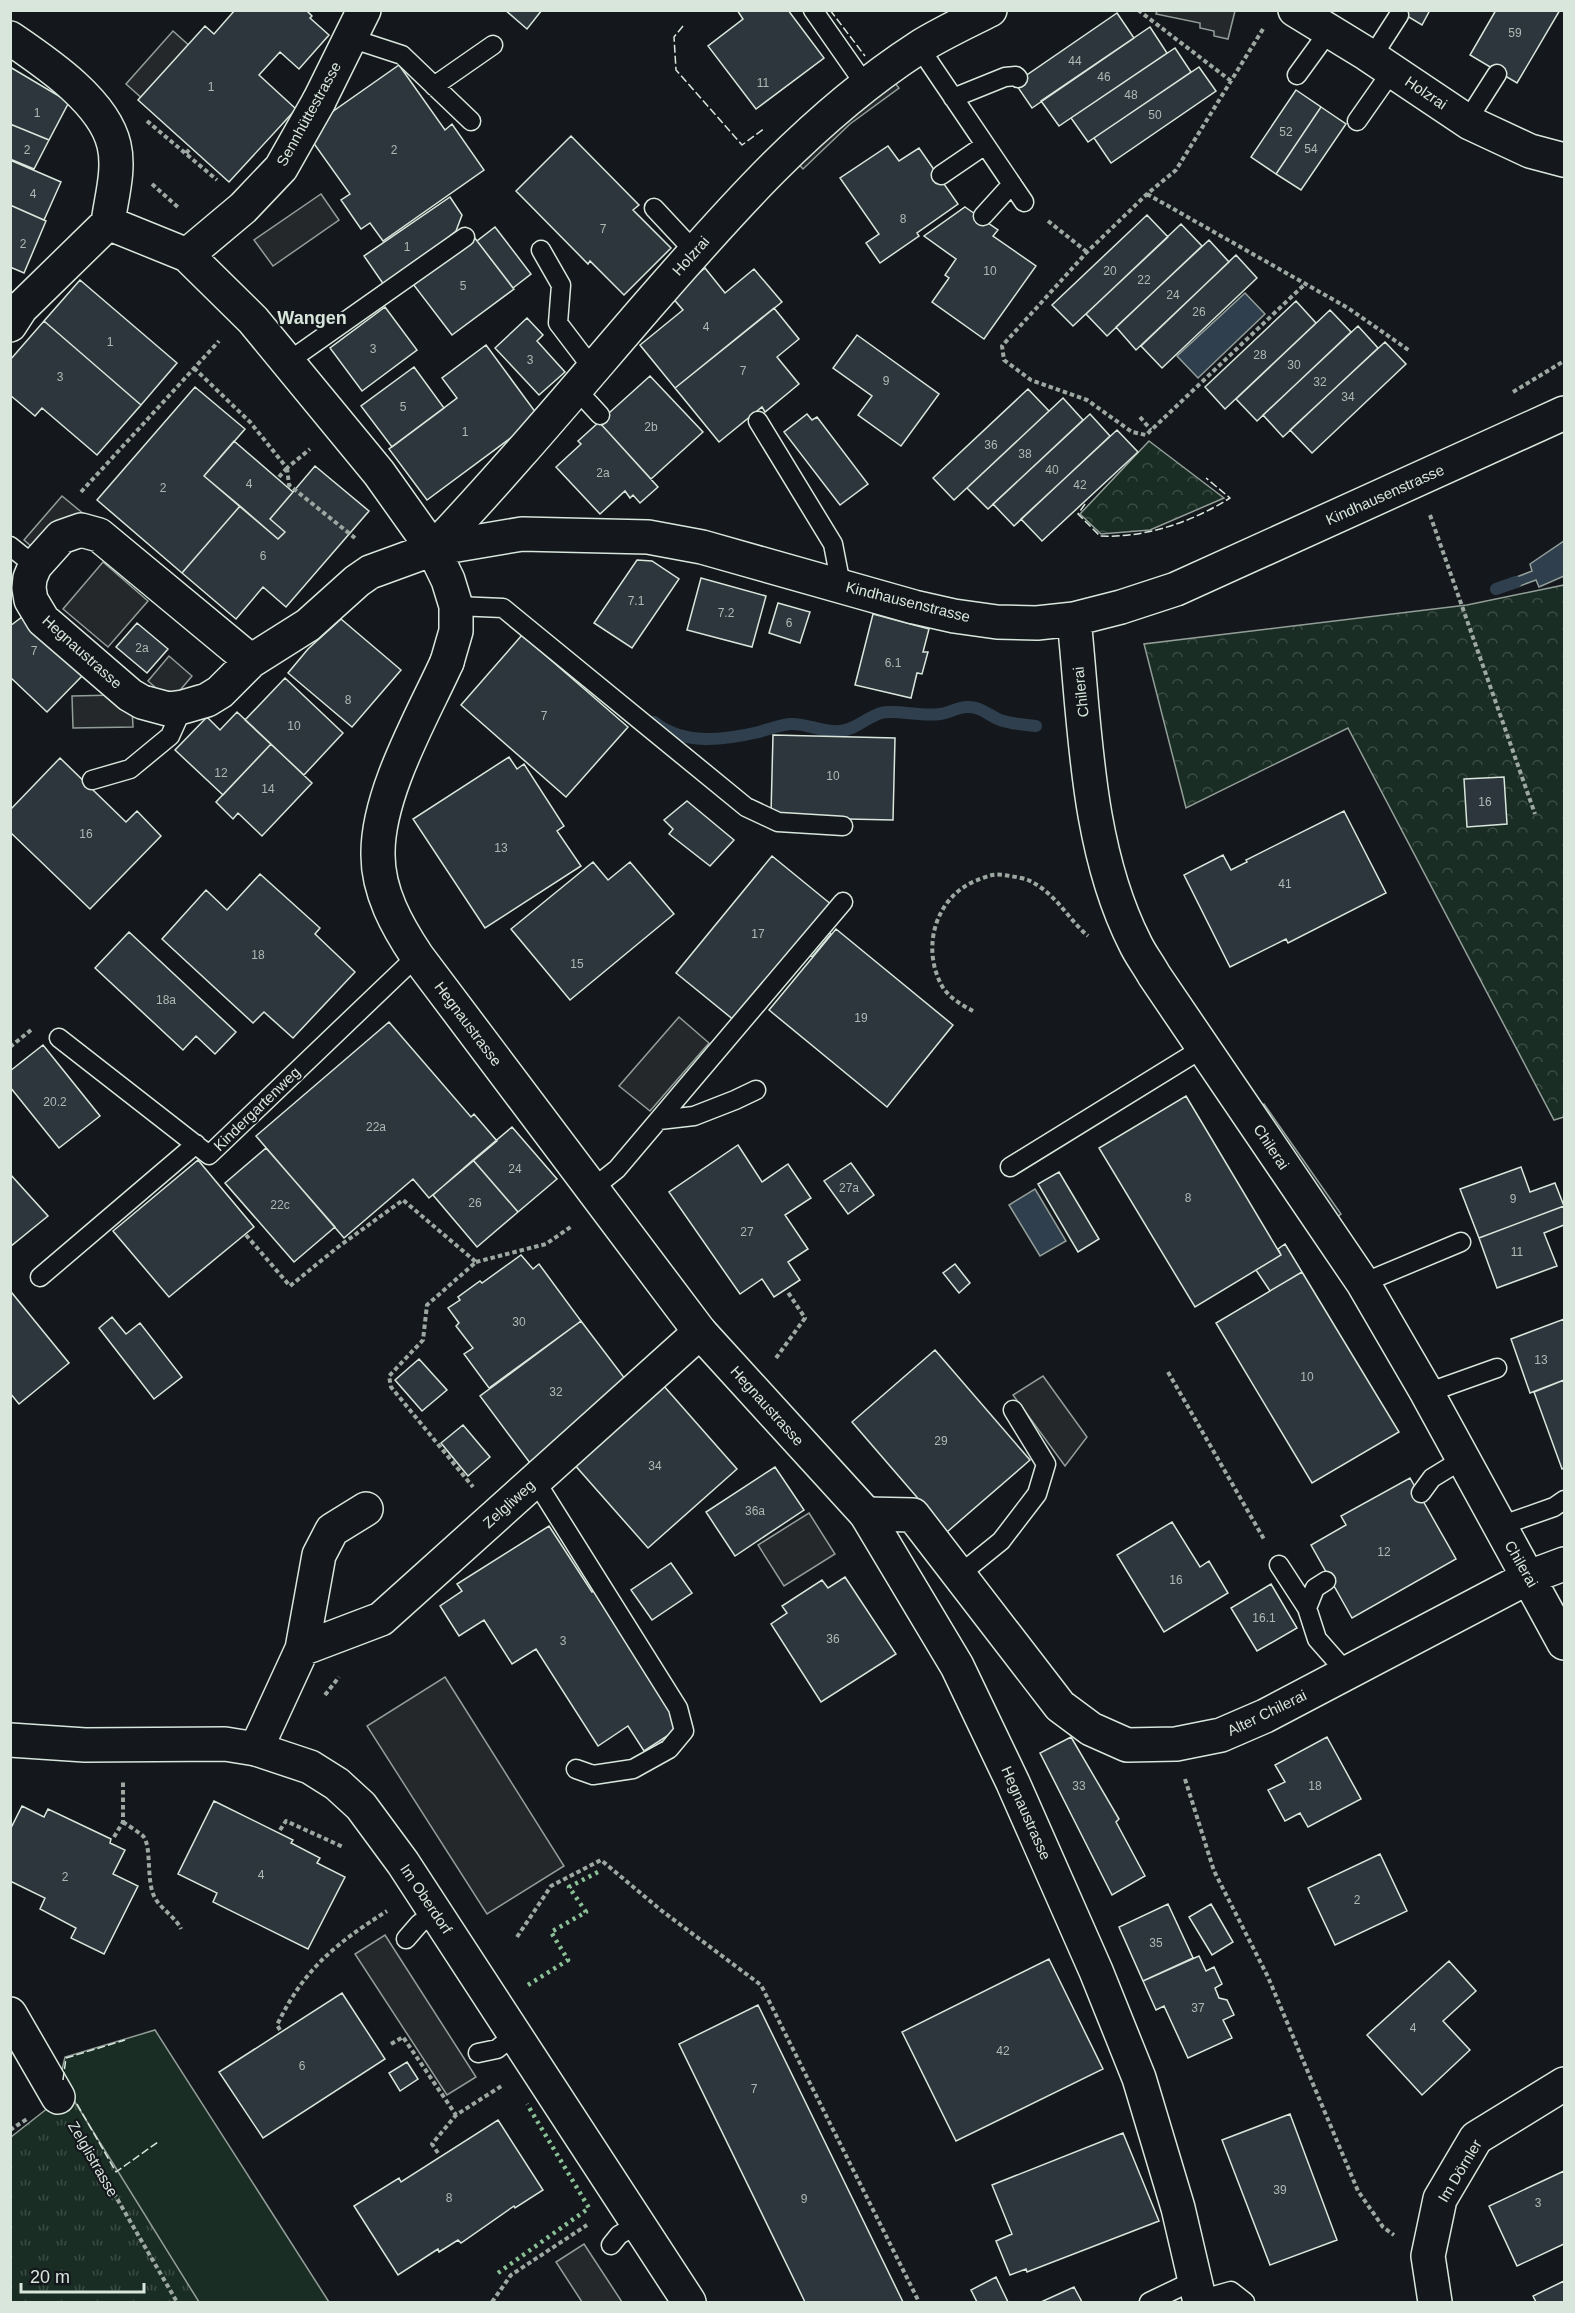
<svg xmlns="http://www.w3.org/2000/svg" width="1575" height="2313" font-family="Arial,sans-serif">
  <defs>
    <pattern id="grass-tufts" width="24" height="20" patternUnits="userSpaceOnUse" patternTransform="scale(1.5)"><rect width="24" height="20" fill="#1a2d24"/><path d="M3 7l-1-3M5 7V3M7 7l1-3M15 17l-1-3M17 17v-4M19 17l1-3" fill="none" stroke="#3b4b43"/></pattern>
    <pattern id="forest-crowns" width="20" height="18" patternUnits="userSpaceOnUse" patternTransform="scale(1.5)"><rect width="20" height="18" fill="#1a2d24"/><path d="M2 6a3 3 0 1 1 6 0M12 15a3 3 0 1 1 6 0" fill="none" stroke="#3b4b43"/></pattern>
  </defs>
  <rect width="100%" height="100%" fill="#14181c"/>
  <path fill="url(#grass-tufts)" stroke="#939e99" stroke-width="1.5" d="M81,2082L219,2302H11V2137Z"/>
  <path fill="url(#forest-crowns)" stroke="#939e99" stroke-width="1.5" d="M1149,441L1224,498L1150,530L1101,534L1080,514Z
    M1564,585V1117L1554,1120L1348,728L1186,808L1144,644L1467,605Z"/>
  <path fill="#1a2d24" stroke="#939e99" stroke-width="1.5" d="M155,2030L329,2302H199L60,2078L65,2057Z"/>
  <path fill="#24282b" stroke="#939e99" stroke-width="1.5" d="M1157,11V10L1235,11L1228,39L1214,36V31L1200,28V23L1156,14Z
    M173,31L192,48L145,101L126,84Z
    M891,78L899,88L850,124L803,169L794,159Z
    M321,194L339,220L273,266L254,240Z
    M62,496L85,515L47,560L24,540Z
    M103,562L148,601L108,647L63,609Z
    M169,656L192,676L171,701L148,681Z
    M117,695L132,707L133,727L73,728L72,696Z
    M679,1017L709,1043L650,1111L619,1086Z
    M1264,1104L1341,1214L1331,1221L1255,1110Z
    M1043,1376L1087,1437L1065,1466L1013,1395Z
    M809,1513L835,1554L784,1586L758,1545Z
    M445,1677L564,1866L487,1914L367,1726Z
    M385,1935L476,2077L447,2095L355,1954Z
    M584,2244L622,2302H582L556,2262Z"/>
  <path fill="#2f3f4d" stroke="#939e99" stroke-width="1.5" d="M1245,293L1265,314L1198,378L1177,356Z
    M1564,541V576L1539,587L1536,580L1517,587L1514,578L1532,571L1530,564Z
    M1035,1189L1066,1241L1040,1256L1009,1205Z"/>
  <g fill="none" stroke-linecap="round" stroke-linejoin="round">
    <path stroke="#2f3f4d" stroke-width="12" d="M1496,589L1516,582
      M654,722C684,746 724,740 759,732C769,729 780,725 790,724C807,723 823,733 840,731C855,730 867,717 881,713C895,709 922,717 940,714C949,713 958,707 967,707C980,706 988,715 1000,720C1012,724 1024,725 1036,726"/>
  </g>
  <path fill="#2c363c" stroke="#d8e6dc" stroke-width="1.5" d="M235,10H306L312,16L310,18L329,35L299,69L280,52L259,75L296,109L229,182L138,100L205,26L214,34Z
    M505,10H542L527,29Z
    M737,10H788L824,58L756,109L708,46L743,19Z
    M1397,10H1430L1422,25Z
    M1496,10H1560L1517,83L1470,55Z
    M1117,13L1134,38L1032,108L1015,83Z
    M1150,27L1167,53L1059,126L1041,101Z
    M1175,48L1191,72L1088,142L1071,118Z
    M399,65L445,130L452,124L484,170L383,241L370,223L361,229L341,200L350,194L305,131Z
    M10,67L69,102L49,140L10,124Z
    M1199,67L1216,91L1111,163L1094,138Z
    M1296,90L1321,107L1276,174L1251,157Z
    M1321,107L1346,124L1301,190L1276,174Z
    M10,124L49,140L34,169L10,159Z
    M571,136L639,205L633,210L671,248L624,295L590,261L588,264L516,191Z
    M888,146L899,161L919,148L958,204L917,233L919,236L880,263L866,243L879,234L840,178Z
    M10,160L61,182L44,220L10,205Z
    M450,197L462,215L456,231L450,236L451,238L384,285L364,256Z
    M10,205L46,221L24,273L10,267Z
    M965,207L998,230L993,236L1036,266L984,339L932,302L949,278L945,275L956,259L924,236Z
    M1147,215L1168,237L1073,326L1052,305Z
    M1181,224L1202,246L1107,336L1086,314Z
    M495,227L531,274L513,288L477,241Z
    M474,237L514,289L452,335L413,284Z
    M1209,240L1229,262L1136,350L1116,327Z
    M1236,255L1257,278L1162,368L1141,346Z
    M705,268L725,293L754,269L782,302L675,388L640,345L683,310L671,296Z
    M80,280L177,363L141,405L44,321Z
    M1296,301L1316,323L1225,409L1205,387Z
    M385,307L417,350L362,391L330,348Z
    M774,308L799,339L777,357L799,384L765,412L762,407L719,442L675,388Z
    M1330,310L1351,332L1257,421L1236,399Z
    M527,318L543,335L537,341L565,372L539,395L495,348Z
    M44,321L141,405L97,455L42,408L35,416L10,395V360Z
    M1358,326L1378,348L1283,437L1263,415Z
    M857,335L939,394L901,446L858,415L872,396L833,368Z
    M1385,342L1406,364L1312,453L1290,430Z
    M486,345L539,417L427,500L389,449L457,398L442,378Z
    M414,367L444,408L392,447L361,406Z
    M650,376L703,432L651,479L599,422Z
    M195,387L245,429L204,476L240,506L182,573L97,500Z
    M1028,389L1049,411L954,500L933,478Z
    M1063,398L1083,420L988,509L967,488Z
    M807,414L812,420L817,417L868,484L840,505L784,432Z
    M1090,414L1110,436L1014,526L993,504Z
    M599,422L658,487L640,503L633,495L630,498L625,491L600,514L556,467L581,444L578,441Z
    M1117,430L1138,452L1042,541L1021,519Z
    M234,441L293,492L270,519L285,532L278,539L204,476Z
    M315,466L369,511L286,607L263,587L236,619L182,573L240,506L278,539L285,532L270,519Z
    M637,560L652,561L679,579L632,648L594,623Z
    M701,578L766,596L752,647L687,630Z
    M778,603L810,612L800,643L769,633Z
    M873,614L929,629L923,652H928L922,674L917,673L911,698L855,685Z
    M22,617L83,675L47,712L10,677V626Z
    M341,619L401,670L352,727L288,673L308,649Z
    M137,623L168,649L147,673L116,647Z
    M522,635L628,727L566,797L461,705Z
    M285,678L343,733L304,775L245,720Z
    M237,712L271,744L223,795L175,750L207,717L220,730Z
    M773,735L895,738L893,820L801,818L802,814H771Z
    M271,744L312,783L262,836L238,813L233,819L216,802Z
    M509,757L517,769L524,764L564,826L557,831L581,866L485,928L413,819Z
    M60,758L126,822L137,811L161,836L90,909L10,832V810Z
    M1504,777L1507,824L1467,827L1464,779Z
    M687,801L734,840L710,866L669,834L673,829L664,820Z
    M1344,811L1386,893L1288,943L1286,939L1230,967L1184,875L1223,855L1231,870L1247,862L1246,860Z
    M772,856L832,905L735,1021L676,973Z
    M593,862L608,880L630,862L674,914L570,1000L511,929Z
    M260,874L320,928L315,934L355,972L293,1038L264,1012L253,1023L162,939L206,890L227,910Z
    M817,922L831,934L812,957L798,946Z
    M836,929L953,1025L887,1107L769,1010Z
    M129,932L236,1032L215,1054L196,1036L183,1050L95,968Z
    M389,1022L471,1117L474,1114L497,1141L429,1198L413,1179L344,1238L256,1136Z
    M43,1045L100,1116L59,1148L10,1087V1071Z
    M1186,1096L1281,1255L1195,1307L1099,1148Z
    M512,1127L557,1179L518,1212L473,1160Z
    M738,1145L762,1182L788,1164L811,1198L785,1215L808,1249L788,1262L800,1280L774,1297L762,1279L740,1294L669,1192Z
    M266,1148L335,1227L294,1262L225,1183Z
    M198,1160L254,1227L169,1297L113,1231Z
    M473,1160L518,1212L477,1247L433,1195Z
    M851,1163L874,1195L848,1214L824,1181Z
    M1521,1167L1530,1192L1555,1183L1564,1206L1479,1238L1460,1189Z
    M1059,1172L1099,1239L1078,1252L1038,1184Z
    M10,1174L48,1216L11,1246L10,1244Z
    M1564,1206V1225L1544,1233L1557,1266L1497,1288L1479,1238Z
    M1285,1244L1302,1272L1270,1291L1256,1270L1281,1255L1278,1249Z
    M521,1255L533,1269L539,1264L581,1321L489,1388L464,1354L473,1348L456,1326L459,1323L448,1308L460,1300L458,1297L480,1281L482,1283Z
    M955,1264L970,1283L959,1293L943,1273Z
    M1302,1272L1399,1432L1312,1483L1216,1323Z
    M12,1293L69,1363L19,1404L10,1393V1294Z
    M112,1317L126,1334L140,1323L182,1377L154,1399L99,1328Z
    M1564,1319V1380L1530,1393L1511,1339Z
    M581,1321L632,1388L530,1463L480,1396Z
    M935,1350L1030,1460L947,1532L852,1422Z
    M419,1359L447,1390L422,1411L395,1380Z
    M1564,1380V1468L1562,1469L1534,1392Z
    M663,1385L737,1469L648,1548L573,1463Z
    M463,1425L490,1457L468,1476L441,1443Z
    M775,1467L804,1510L735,1556L706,1512Z
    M1410,1478L1456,1559L1352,1618L1311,1545L1346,1525L1341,1516Z
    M1172,1522L1200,1567L1209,1561L1228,1593L1164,1632L1117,1555Z
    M549,1526L592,1592L596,1590L681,1727L644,1751L628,1726L598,1746L536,1649L512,1664L484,1620L459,1636L440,1606L462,1591L457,1584Z
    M671,1563L692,1593L652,1620L631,1590Z
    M845,1577L896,1654L821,1702L771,1624L787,1613L782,1606L822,1580L828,1588Z
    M1271,1584L1297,1628L1257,1651L1231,1608Z
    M1071,1737L1119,1819L1116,1822L1145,1876L1112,1895L1040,1753Z
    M1327,1737L1361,1799L1308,1827L1300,1813L1285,1821L1268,1790L1285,1782L1275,1765Z
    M214,1801L293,1840L291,1843L320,1858L317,1863L345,1877L308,1949L213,1902L217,1893L178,1874Z
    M22,1806L44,1817L48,1809L111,1839L110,1843L125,1850L113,1874L138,1886L104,1954L71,1938L76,1928L40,1909L45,1898L10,1881V1830Z
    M1380,1854L1407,1911L1335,1945L1308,1888Z
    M1168,1904L1193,1958L1143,1981L1119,1927Z
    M1211,1904L1233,1942L1212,1955L1189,1917Z
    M1199,1956L1206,1971L1214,1967L1222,1984L1215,1988L1219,1998L1227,2000L1234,2015L1223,2020L1232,2038L1188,2058L1164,2006L1156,2010L1143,1981Z
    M1049,1959L1103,2069L956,2141L902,2032Z
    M1449,1961L1476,1991L1443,2021L1470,2050L1422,2095L1367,2035Z
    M342,1993L385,2059L263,2138L219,2072Z
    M758,2005L903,2302H805L679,2044Z
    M407,2062L418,2079L400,2091L389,2073Z
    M1290,2114L1337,2240L1270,2265L1222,2140Z
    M498,2120L543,2190L515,2208L514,2206L461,2243L458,2240L439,2252L438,2249L398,2275L354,2206L399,2178L401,2182Z
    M1123,2133L1159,2221L1027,2272L1026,2269L1010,2275L996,2241L1012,2234L992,2185Z
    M1564,2171V2244L1517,2266L1489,2206Z
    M996,2277L1008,2302H977L971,2290Z
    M1564,2281V2302H1536L1533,2296Z
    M1074,2287L1082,2302H1041Z"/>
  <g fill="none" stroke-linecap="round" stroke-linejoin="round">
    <defs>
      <path id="lane" d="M813,10L866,86
        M350,38L402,55L471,121
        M919,47L1024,202
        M1372,57L1399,15
        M1297,75L1329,31
        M434,86L493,45
        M953,98L1005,77L1016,76L1018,78
        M1357,121L1392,71
        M1467,121L1497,74
        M941,175L985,145
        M654,208L695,252
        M983,216L1012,184
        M541,250L561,285L558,323L593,369
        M289,361L465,237
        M576,389L600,415
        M758,421L833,544L841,585
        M10,546L35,566
        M456,606L503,608L746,807L778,822L843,826
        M92,780L130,769L170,736L183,707
        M59,1038L209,1155L417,956
        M659,1120L694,1116L735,1100L756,1090
        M1010,1167L1203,1048
        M592,1189L617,1169L843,902
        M40,1277L196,1144
        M1363,1283L1461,1242
        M1427,1393L1497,1368
        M535,1480L678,1708L684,1731L669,1749L633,1769L593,1775L576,1769
        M1421,1493L1432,1478L1463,1459
        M1500,1526L1554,1507L1564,1500
        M1279,1565L1307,1608
        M959,1575L1001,1541L1037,1494L1046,1464L1013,1410
        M1326,1581L1315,1588L1307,1608L1317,1639L1347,1673
        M406,1939L419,1924L435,1912
        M478,2053L497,2049L516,2034
        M611,2245L619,2235L638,2224
        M1149,2302L1195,2280
        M1192,2302L1231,2291L1245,2302"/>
      <path id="street" d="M1295,10L1367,54L1470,123L1530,151L1564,160
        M10,38C45,62 104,101 114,145C120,170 111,199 108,223
        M108,223L187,255L253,320L379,473L433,549L448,580L456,606V631L447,662
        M187,255L243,208L281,168L319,101
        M10,325L21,308L108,223
        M433,549C508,470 578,386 649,304C730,211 813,116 918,48C940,34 966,22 990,10
        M1074,619C1085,725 1086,847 1135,943C1140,954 1148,964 1154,975L1363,1283L1427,1393L1564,1643
        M251,661L99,535L81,530L61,537L35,566L30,578L29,588L31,600L43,620L130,695L142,702L168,709L183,707L207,700L220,692L251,661L308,625L357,581L370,572L433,549L522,534L648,537L702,547L914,607L954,616L997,622L1037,623L1074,619L1121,607L1176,589L1564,413
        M866,1514L913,1515L1060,1706L1091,1729L1127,1745L1176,1744L1221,1735L1265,1716L1529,1577L1564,1564
        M302,1649L381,1619L700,1332
        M256,1749L302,1649L319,1555L332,1530L366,1509
        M10,2014L58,2097
        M1435,2302L1428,2256L1440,2199L1476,2138L1564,2084"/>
      <path id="secondary" d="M319,101L364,10
        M447,662C422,717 377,794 378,855C378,892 397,926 417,956L700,1332L866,1514L957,1666L1013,1783L1096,1971L1139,2078L1178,2208L1200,2302
        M10,1740L85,1745L225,1744L256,1749L310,1767L337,1784L361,1806L403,1863L689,2302"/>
    </defs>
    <use href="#lane" stroke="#d8e6dc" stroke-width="21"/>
    <use href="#street" stroke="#d8e6dc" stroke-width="36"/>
    <use href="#secondary" stroke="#d8e6dc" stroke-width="36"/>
    <path stroke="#9da8a2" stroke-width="4" stroke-dasharray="4.5 3" stroke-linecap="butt" d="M1138,10L1231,81
      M1263,29L1176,170L1147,194L1087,252L1002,346L1004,360L1031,380L1087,400L1132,432L1146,435L1305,284
      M147,121L217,180
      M186,153L190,149
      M152,184L180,209
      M1147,194L1348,308L1410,351
      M1048,221L1087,252
      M194,368L250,422L287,468L310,449
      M1513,392L1564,361
      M1140,417L1151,430
      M287,468L289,485L355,538
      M279,477L286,469
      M81,492L219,341
      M1430,515L1535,814
      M973,1011C962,1005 949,998 942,986C921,948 935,898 975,881C990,875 994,873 1010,876C1016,877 1023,878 1028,880C1056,893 1067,918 1088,936
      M10,1047L31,1030
      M246,1235L290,1286L338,1247L403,1200L476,1262L427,1305L423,1340L389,1376L391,1387L473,1487
      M476,1262L546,1244L572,1226
      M776,1358L805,1318L787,1291
      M1168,1372L1265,1541
      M325,1695L339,1677
      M1185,1779L1214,1871L1268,1977L1358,2191L1383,2227L1394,2235
      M123,1822C129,1826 137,1831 143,1836C152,1846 146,1879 154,1896C160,1909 175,1916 181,1929
      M280,1830L286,1821L343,1847
      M114,1837L123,1822V1781
      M517,1937L551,1886L601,1860L662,1911L761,1985L919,2302
      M280,2030L277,2025C304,1969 335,1944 387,1911
      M391,2044L403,2037L456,2115
      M76,2128L177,2302
      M10,2130L27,2119
      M438,2153L432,2144L456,2115L503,2085
      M492,2302L511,2275L587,2225"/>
    <use href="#lane" stroke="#14181c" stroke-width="18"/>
    <use href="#street" stroke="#14181c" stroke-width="33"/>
    <use href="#secondary" stroke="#14181c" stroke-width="33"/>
    <path stroke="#8ac095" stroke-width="4.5" stroke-dasharray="3 4.5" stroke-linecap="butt" d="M528,1985L568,1960L551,1932L586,1912L569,1887L600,1871
      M498,2273L589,2208L527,2104"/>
    <path stroke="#d8e6dc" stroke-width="1.5" stroke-dasharray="8 3" stroke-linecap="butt" d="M830,10L865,56
      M683,26L674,37L676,70L742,145L765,128
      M1085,504L1078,514L1100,536C1146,538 1192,522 1230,498L1206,478
      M63,2080L66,2058L125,2040
      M77,2104L116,2172L158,2142"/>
  </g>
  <g text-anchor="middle" stroke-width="4.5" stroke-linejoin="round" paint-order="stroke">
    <g font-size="12" fill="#adbab4">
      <text x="1515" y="37">59</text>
      <text x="1075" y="65">44</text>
      <text x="1104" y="81">46</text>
      <text x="763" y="87">11</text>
      <text x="211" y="91">1</text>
      <text x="1131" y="99">48</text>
      <text x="37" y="117">1</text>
      <text x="1155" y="119">50</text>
      <text x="1286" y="136">52</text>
      <text x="1311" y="153">54</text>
      <text x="27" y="154">2</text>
      <text x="394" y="154">2</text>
      <text x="33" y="198">4</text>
      <text x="903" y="223">8</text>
      <text x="603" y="233">7</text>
      <text x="23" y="248">2</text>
      <text x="407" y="251">1</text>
      <text x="990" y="275">10</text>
      <text x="1110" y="275">20</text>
      <text x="1144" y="284">22</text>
      <text x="463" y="290">5</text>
      <text x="1173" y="299">24</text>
      <text x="1199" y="316">26</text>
      <text x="706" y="331">4</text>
      <text x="110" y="346">1</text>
      <text x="373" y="353">3</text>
      <text x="1260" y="359">28</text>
      <text x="530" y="364">3</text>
      <text x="1294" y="369">30</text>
      <text x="743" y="375">7</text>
      <text x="60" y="381">3</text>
      <text x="886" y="385">9</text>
      <text x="1320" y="386">32</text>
      <text x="1348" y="401">34</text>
      <text x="403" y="411">5</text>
      <text x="651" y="431">2b</text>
      <text x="465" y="436">1</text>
      <text x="991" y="449">36</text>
      <text x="1025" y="458">38</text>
      <text x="1052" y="474">40</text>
      <text x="603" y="477">2a</text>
      <text x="249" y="488">4</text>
      <text x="1080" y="489">42</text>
      <text x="163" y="492">2</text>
      <text x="263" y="560">6</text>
      <text x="636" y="605">7.1</text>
      <text x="726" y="617">7.2</text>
      <text x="789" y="627">6</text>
      <text x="142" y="652">2a</text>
      <text x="34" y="655">7</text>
      <text x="893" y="667">6.1</text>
      <text x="348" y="704">8</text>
      <text x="544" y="720">7</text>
      <text x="294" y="730">10</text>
      <text x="221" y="777">12</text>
      <text x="833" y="780">10</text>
      <text x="268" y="793">14</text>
      <text x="1485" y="806">16</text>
      <text x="86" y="838">16</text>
      <text x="501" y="852">13</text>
      <text x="1285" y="888">41</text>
      <text x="758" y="938">17</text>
      <text x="258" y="959">18</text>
      <text x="577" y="968">15</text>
      <text x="166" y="1004">18a</text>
      <text x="861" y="1022">19</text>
      <text x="55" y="1106">20.2</text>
      <text x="376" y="1131">22a</text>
      <text x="515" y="1173">24</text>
      <text x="849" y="1192">27a</text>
      <text x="1188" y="1202">8</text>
      <text x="1513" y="1203">9</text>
      <text x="475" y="1207">26</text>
      <text x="280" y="1209">22c</text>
      <text x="747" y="1236">27</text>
      <text x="1517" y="1256">11</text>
      <text x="519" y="1326">30</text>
      <text x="1541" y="1364">13</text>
      <text x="1307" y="1381">10</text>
      <text x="556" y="1396">32</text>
      <text x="941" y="1445">29</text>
      <text x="655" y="1470">34</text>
      <text x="755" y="1515">36a</text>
      <text x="1384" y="1556">12</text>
      <text x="1176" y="1584">16</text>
      <text x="1264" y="1622">16.1</text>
      <text x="833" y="1643">36</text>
      <text x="563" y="1645">3</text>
      <text x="1079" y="1790">33</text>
      <text x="1315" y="1790">18</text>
      <text x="261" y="1879">4</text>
      <text x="65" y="1881">2</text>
      <text x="1357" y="1904">2</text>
      <text x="1156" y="1947">35</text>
      <text x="1198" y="2012">37</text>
      <text x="1413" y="2032">4</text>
      <text x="1003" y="2055">42</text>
      <text x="302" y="2070">6</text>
      <text x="754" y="2093">7</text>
      <text x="1280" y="2194">39</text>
      <text x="449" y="2202">8</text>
      <text x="804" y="2203">9</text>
      <text x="1538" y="2207">3</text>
    </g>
    <g font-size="15" fill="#d8e6dc" stroke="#14181c">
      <text transform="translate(1426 93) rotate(34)" y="5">Holzrai</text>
      <text transform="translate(309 114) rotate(-61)" y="5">Sennhüttestrasse</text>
      <text transform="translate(691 256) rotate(-48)" y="5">Holzrai</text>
      <text transform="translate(1385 495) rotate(-24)" y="5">Kindhausenstrasse</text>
      <text transform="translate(908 602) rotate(14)" y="5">Kindhausenstrasse</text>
      <text transform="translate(82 652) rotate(42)" y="5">Hegnaustrasse</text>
      <text transform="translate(1081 692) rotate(-96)" y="5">Chilerai</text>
      <text transform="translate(468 1024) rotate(53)" y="5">Hegnaustrasse</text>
      <text transform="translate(257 1109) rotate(-44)" y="5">Kindergartenweg</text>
      <text transform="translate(1271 1147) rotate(56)" y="5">Chilerai</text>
      <text transform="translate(767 1406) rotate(48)" y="5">Hegnaustrasse</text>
      <text transform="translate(509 1504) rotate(-42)" y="5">Zelgliweg</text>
      <text transform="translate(1521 1564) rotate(60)" y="5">Chilerai</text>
      <text transform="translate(1267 1713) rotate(-26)" y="5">Alter Chilerai</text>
      <text transform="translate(1026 1813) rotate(66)" y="5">Hegnaustrasse</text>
      <text transform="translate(426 1899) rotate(56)" y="5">Im Oberdorf</text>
      <text transform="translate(93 2159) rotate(60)" y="5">Zelglistrasse</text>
      <text transform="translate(1460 2171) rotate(-59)" y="5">Im Dörnler</text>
    </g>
    <g font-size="18" font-weight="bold" fill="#d8e6dc" stroke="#14181c">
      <text x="312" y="324">Wangen</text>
    </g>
  </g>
  <rect width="1575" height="2313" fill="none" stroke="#d8e6dc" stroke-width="24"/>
  <path d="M21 2283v9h123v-9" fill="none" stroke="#d8e6dc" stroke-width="3"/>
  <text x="30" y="2283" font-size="18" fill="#d8e6dc" stroke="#14181c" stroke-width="4.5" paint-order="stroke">20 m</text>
</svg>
